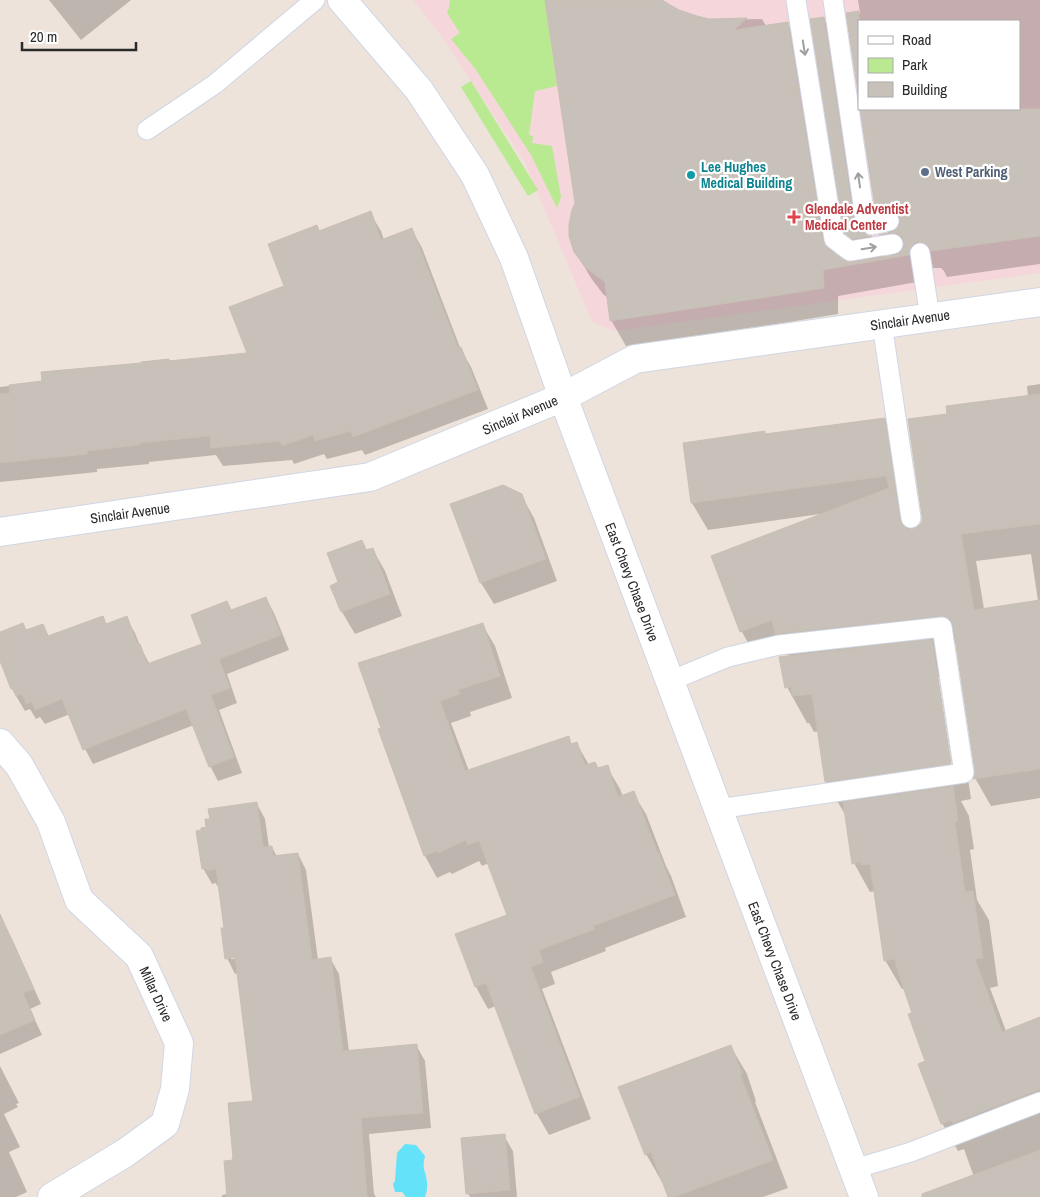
<svg xmlns="http://www.w3.org/2000/svg" width="1040" height="1197" font-family="'Archivo Narrow',sans-serif">
  <rect width="100%" height="100%" fill="#ede3da"/>
  <path fill="#f5d7db" fill-rule="evenodd" d="M413,0H1040V273L614,331L592,322L524,161L442,37ZM859,21H1019V109H859Z"/>
  <path fill="#b9e991" d="M450,0H545L557,86L535,91L529,135L533,136L532,143L552,146L561,197L557,208L531,155L476,70L451,39L460,33L447,13L449,8Z
    M471,81L538,190L528,196L461,87Z"/>
  <path fill="#63e2fa" d="M405,1144L416,1145L425,1156C424,1160 423,1165 424,1169C427,1179 429,1187 425,1197H406L402,1192H395L393,1184L395,1181L397,1153Z"/>
  <path fill="#0003" fill-rule="evenodd" d="M49,0H131L81,40Z
    M546,0H660L678,11L709,20L762,19L766,26L787,23L802,49L835,255L847,263L864,261L861,258L846,232L823,18L838,43L866,236L872,237L884,258L893,257L881,236L889,234L877,212L862,109H1019V21H859L848,14L860,13L858,0H1040V264L947,277L944,271L941,268H933L928,270L923,281L838,296V314L789,322L626,346L611,320L608,298L603,294L591,278L575,251L576,203Z
    M370,213L381,231L384,240L412,230L422,248L461,350L471,367L488,409L365,455L362,450L327,459L324,454L294,464L292,460L223,466L216,455L149,462V464L97,469V472L0,482V387L44,382L170,362L249,355L286,287L319,232Z
    M1040,384V798L991,806L975,778L976,771L957,643L935,646L953,677L971,799L961,801L969,816L974,849L970,850L977,900L989,920L998,986L990,988L1006,1031L1040,1019V1197H981L964,1149L958,1151L942,1123L914,1013L905,988L902,989L885,960L875,891L870,892L854,863L846,816L826,782L819,731L814,732L809,723H807L787,687L789,657L784,649L757,659L742,632L713,556L820,515V514L708,530L692,503L765,435L884,419L900,447L912,530L919,527L923,522L949,415L1028,397L1027,386ZM1031,554L1038,601L984,609L976,561ZM937,677H939L953,770H951Z
    M521,495L534,518L557,581L494,604L481,583L452,505Z
    M362,542L367,551L373,550L385,571L402,616L355,634L342,612L332,586L340,583Z
    M266,598L274,613L289,650L227,674L237,703L219,710L242,773L218,781L210,766L194,725L93,764L85,749L70,714L45,724L40,717L36,719L30,709L25,711L12,689L0,657V633L27,632L43,625L49,637L102,617L107,625L126,618L135,633L140,646L150,665L204,644L231,611Z
    M482,624L495,646L512,698L470,712L471,716L451,723L469,771L568,738L572,745L577,744L589,765L598,770L607,767L620,789L623,797L633,793L646,814L666,866L671,876L686,917L605,948L606,951L551,972L555,984L542,989L591,1119L549,1135L537,1114L496,1006L488,1009L476,987L457,935L509,916L489,863L482,866L479,861L452,874L450,872L437,878L425,856L380,730Z
    M257,804L265,819L269,847H272L277,857L298,854L306,870L318,960L330,958L339,974L349,1051L416,1045L425,1061L431,1128L369,1134L374,1194L376,1197H222V1195L228,1194L234,1161L254,1102L238,973L235,974L227,958L226,929L220,885L217,886L216,883L212,884L203,868ZM241,955V958L231,959V957Z
    M3,924L12,939L41,1004L30,1009L42,1035L0,1054V926Z
    M731,1047L747,1074L756,1101L755,1102L788,1188L763,1197H669L663,1181L662,1182L646,1154Z
    M0,1066L19,1103L16,1104L18,1107L4,1114L20,1147L9,1152L27,1192L16,1197H0Z
    M504,1136L513,1151L517,1197H470L468,1193Z"/>
  <path fill="#c8c1b9" stroke="#c9bfb4" d="M545,0H662L679,10L697,16L709,19L747,18L734,30L788,22L823,241L827,248L848,262L895,255L900,253L903,248L904,243L902,237L897,233H891L879,235L892,232L896,229L900,225V219L897,214L892,210H886L876,213L860,109H1040V236L931,251L929,246L924,243L918,242L913,244L910,249L909,255L823,270L824,288L774,296L610,321L605,282L586,268L574,252L569,236V224L572,210L575,203Z
    M859,11V98L846,13Z
    M824,17L854,220L857,226L864,233L868,236H872L853,239L844,233L810,19Z
    M371,211L381,240L412,228L458,348L461,347L478,390L353,437L351,431L315,441L313,435L282,446L280,441L211,448L210,436L139,443V445L87,451V454L0,463V394L10,393L9,385L42,381L41,372L141,363V362L169,359V361L247,353L229,307L284,286L268,244L317,225L319,231Z
    M1040,394V524L961,534L974,610L1040,600V769L973,779L975,771L953,625L951,620L946,617L941,616L775,634L772,620L740,632L711,556L889,488L886,476L691,503L683,443L765,431V434L885,418L900,520L903,525L907,529H912L918,526L922,522V516L908,419L947,414L946,406Z
    M503,485L522,494L546,559L480,583L450,504Z
    M362,540L366,550L373,548L390,594L341,612L330,586L338,582L327,553Z
    M266,597L281,635L219,659L230,688L211,695L234,757L209,767L186,709L83,750L62,699L35,710L32,702L26,704L22,694L16,696L13,688L11,689L0,661V632L23,623L26,630L43,624L48,636L103,616L106,624L127,616L137,643L140,644L147,664L202,644L191,615L227,601L231,610Z
    M483,623L500,676L458,690L460,694L440,701L465,771L569,736L571,744L577,742L585,765L595,762L598,768L608,765L618,797L634,791L658,854L659,853L675,895L593,926L595,929L539,950L543,962L531,967L580,1097L535,1114L486,983L475,987L455,934L507,915L479,841L468,845L466,840L438,853L437,851L424,856L378,729L381,728L358,663Z
    M932,639L951,764L825,782L812,694L792,696L791,687L785,688L779,657Z
    M953,786L958,821L955,822L965,892L973,891L983,958L975,959L1002,1032L1040,1017V1089L953,1123L951,1120L941,1124L918,1064L925,1061L908,1014L912,1013L897,969L895,959L884,961L870,864L861,865V862L852,864L843,802Z
    M257,802L263,847L272,846L273,856L298,853L312,960L331,957L343,1051L417,1044L423,1113L361,1118L367,1197H227L224,1161L233,1160L232,1158H233L228,1103L253,1101L235,957L225,959L221,928H224L216,869L207,871V868L202,869L196,831L201,830V828L206,827L205,819H210L208,809Z
    M0,914L34,989L23,993L35,1020L0,1035Z
    M731,1045L742,1073L740,1074L773,1160L674,1197H668L651,1152L645,1155L618,1087Z
    M505,1134L510,1190L466,1194L461,1138Z
    M1040,1150V1197H922V1194Z"/>
  <g fill="none" stroke-linecap="round" stroke-linejoin="round">
    <defs>
      <path id="service" d="M796,0L834,239L850,251L893,244
        M833,0L865,218L872,225L889,221
        M147,130L215,84L315,0
        M920,253L930,317
        M882,324L911,518
        M670,681L728,657L779,645L942,627L964,773L718,809
        M854,1169L911,1152L1040,1102"/>
      <path id="minor" d="M0,532L370,477L563,397L635,359L1040,302
        M0,743L19,765L51,822L79,900L139,956L179,1043L175,1089L165,1124L125,1153L52,1197"/>
      <path id="secondary" d="M342,0L419,90L475,175L514,258L563,397L864,1197"/>
    </defs>
    <use href="#service" stroke="#cfd6e4" stroke-width="21"/>
    <use href="#minor" stroke="#cfd6e4" stroke-width="30"/>
    <use href="#secondary" stroke="#cfd6e4" stroke-width="30"/>
    <use href="#service" stroke="#fff" stroke-width="19"/>
    <use href="#minor" stroke="#fff" stroke-width="28"/>
    <use href="#secondary" stroke="#fff" stroke-width="28"/>
  </g>
  <defs><path id="oneway-shaft" d="M-6 0H5M1.5-3L5.5 0L1.5 3" fill="none" stroke-width="1.6" stroke-linecap="round" stroke-linejoin="round" transform="scale(1.25)"/></defs>
  <g stroke="#9f9f9f">
    <use href="#oneway-shaft" transform="translate(804 48) rotate(81)"/>
    <use href="#oneway-shaft" transform="translate(859 180) rotate(-98)"/>
    <use href="#oneway-shaft" transform="translate(869 248) rotate(-9)"/>
  </g>
  <circle fill="#5c6f8a" stroke="#fff" stroke-width="2" cx="925" cy="172" r="5"/>
  <circle fill="#0f9aa8" stroke="#fff" stroke-width="2" cx="691" cy="175" r="5"/>
  <path fill="#e0444e" stroke="#fff" stroke-width="2" d="M791.5 209.5h5v5h5v5h-5v5h-5v-5h-5v-5h5z"/>
  <g text-anchor="middle" stroke-width="4.5" stroke-linejoin="round" paint-order="stroke">
    <g font-size="14" font-weight="bold" fill="#0d838f" stroke="#fff" text-anchor="start">
      <text x="701" y="172">Lee Hughes<tspan x="701" dy="16">Medical Building</tspan></text>
    </g>
    <g font-size="14" font-weight="bold" fill="#4e5e75" stroke="#fff" text-anchor="start">
      <text x="935" y="177">West Parking</text>
    </g>
    <g font-size="14" font-weight="bold" fill="#be3a42" stroke="#fff" text-anchor="start">
      <text x="805" y="214">Glendale Adventist<tspan x="805" dy="16">Medical Center</tspan></text>
    </g>
    <g font-size="14" fill="#2a2a2a" stroke="#fff">
      <text transform="translate(910 320) rotate(-8)" y="5">Sinclair Avenue</text>
      <text transform="translate(520 415) rotate(-23)" y="5">Sinclair Avenue</text>
      <text transform="translate(130 513) rotate(-8)" y="5">Sinclair Avenue</text>
      <text transform="translate(632 582) rotate(69)" y="5">East Chevy Chase Drive</text>
      <text transform="translate(775 961) rotate(69)" y="5">East Chevy Chase Drive</text>
      <text transform="translate(156 994) rotate(65)" y="5">Millar Drive</text>
    </g>
  </g>
  <rect x="858" y="20" width="162" height="90" fill="#ffffff" stroke="#aaaaaa"/>
  <rect x="868" y="36" width="25" height="8" fill="#ffffff" stroke="#aaaaaa"/>
  <text x="902" y="45" font-size="15" fill="#2a2a2a">Road</text>
  <rect x="868" y="58" width="25" height="15" fill="#b9e991" stroke="#aaaaaa"/>
  <text x="902" y="70" font-size="15" fill="#2a2a2a">Park</text>
  <rect x="868" y="82" width="25" height="15" fill="#c8c1b9" stroke="#aaaaaa"/>
  <text x="902" y="95" font-size="15" fill="#2a2a2a">Building</text>
  <path d="M22 42v8h114v-8" fill="none" stroke="#2a2a2a" stroke-width="2.5"/>
  <text x="30" y="42" font-size="15" fill="#2a2a2a" stroke="#ffffff" stroke-width="4" paint-order="stroke">20 m</text>
</svg>
